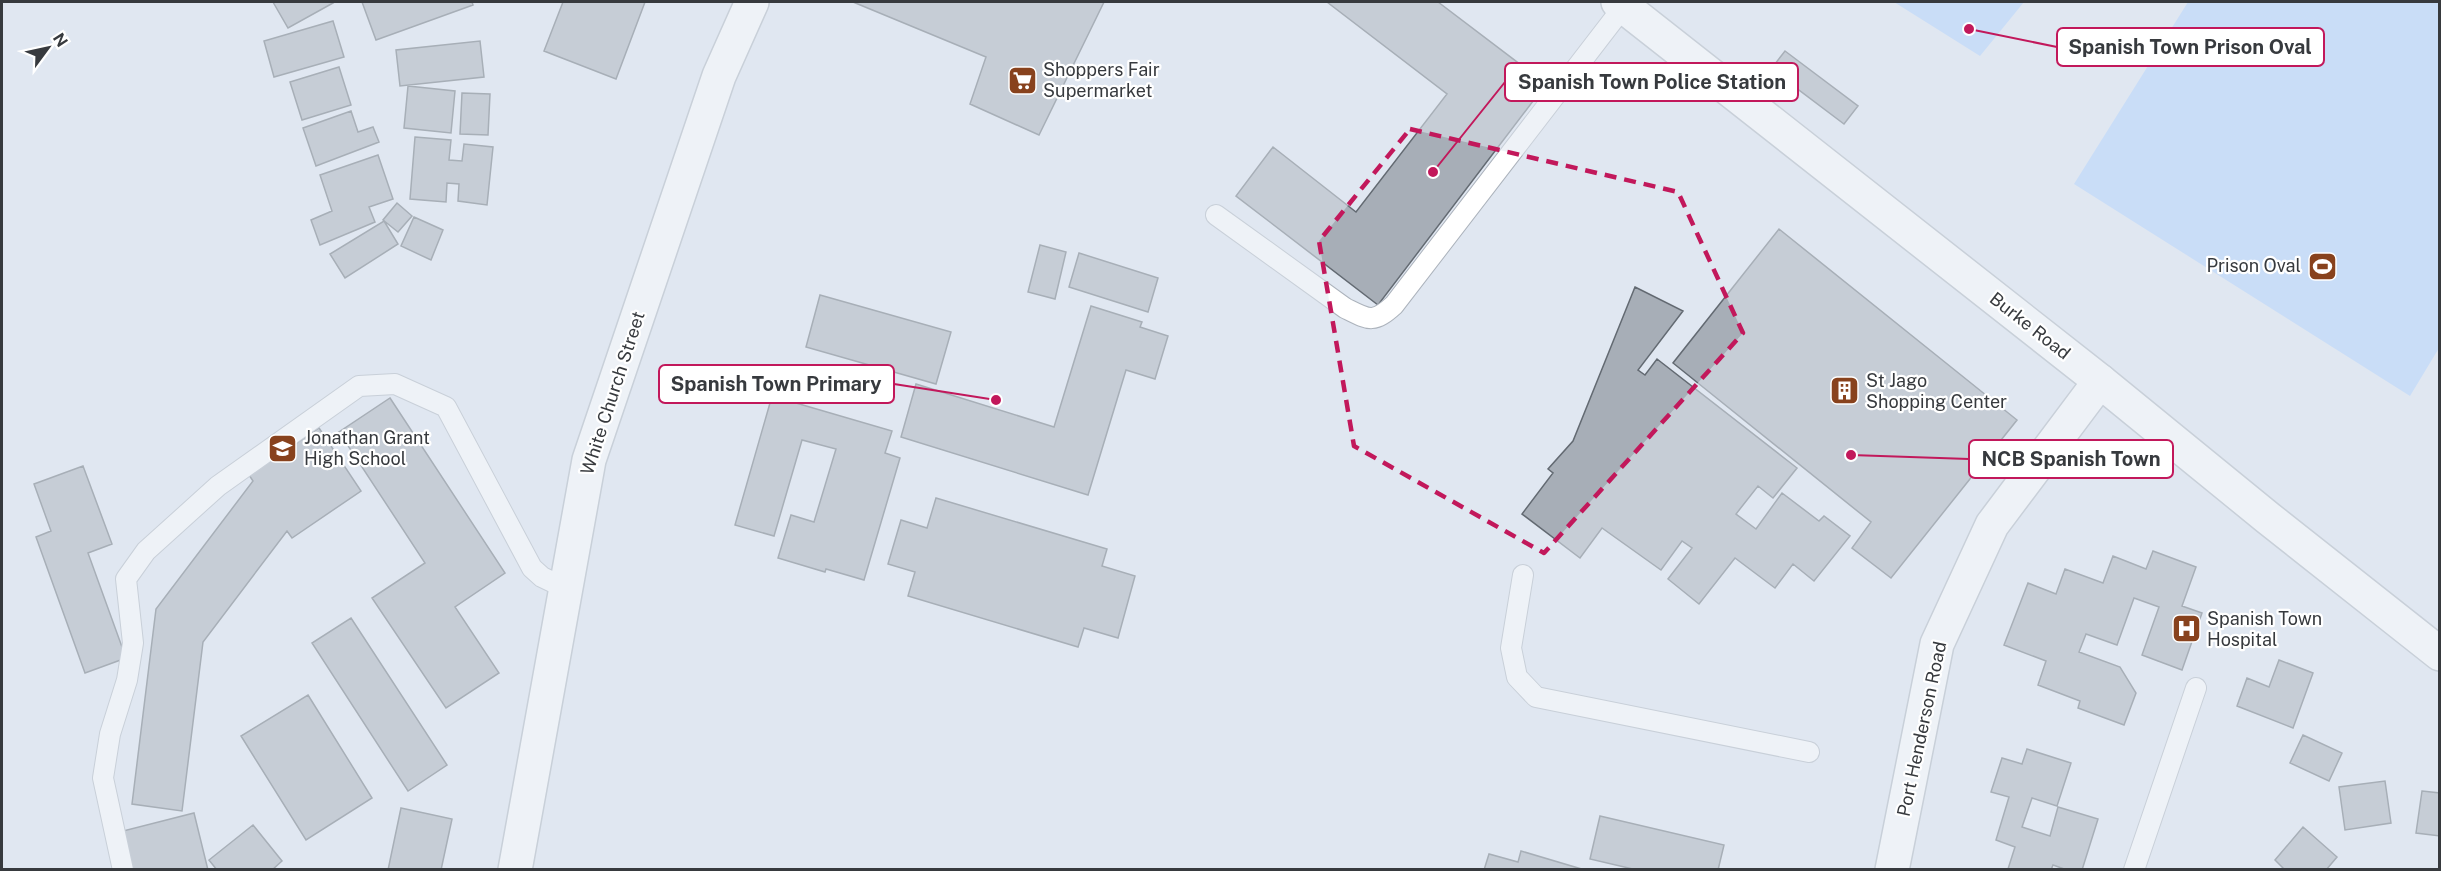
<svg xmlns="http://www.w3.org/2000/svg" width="2441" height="871" font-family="'Public Sans',sans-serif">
  <rect width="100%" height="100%" fill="#e0e7f1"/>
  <path fill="#aed0ff" d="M1894,2H2024L1980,56Z
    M2188,2H2439V348L2410,396L2074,184Z"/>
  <path fill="#a7aeb7" stroke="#636a72" stroke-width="1.5" d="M273,2H332L333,3L288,28Z
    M362,2H472L473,5L376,40Z
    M563,2H645L616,79L544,51Z
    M853,2H1104L1039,135L970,104L986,57Z
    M1327,2H1438L1546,84L1378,305L1236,196L1273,147L1356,212L1447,94Z
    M333,21L344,57L274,77L264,41Z
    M480,41L484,77L400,86L396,50Z
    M1785,51L1858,106L1844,124L1771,69Z
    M339,67L351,105L302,120L290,82Z
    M408,86L455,91L451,133L404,128Z
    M462,93L490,94L488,135L460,134Z
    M351,111L358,132L373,127L379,142L316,166L303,128Z
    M415,137L451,140L449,160L462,161L464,144L493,147L487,205L458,201L459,184L447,183L446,202L410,199Z
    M378,155L393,199L369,207L375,222L320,245L311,220L332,211L320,175Z
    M397,203L412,216L398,232L383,220Z
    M414,217L443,230L431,260L401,246Z
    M384,221L398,244L345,278L330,254Z
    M1779,229L2017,420L1891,578L1852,548L1871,522L1673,363Z
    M1040,245L1066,252L1055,299L1028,292Z
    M1079,253L1158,278L1148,312L1069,287Z
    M1635,287L1683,311L1638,370L1645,375L1657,359L1797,468L1773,498L1758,486L1736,514L1756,529L1782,493L1819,521L1824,516L1850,536L1814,581L1793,564L1775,588L1735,558L1699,604L1668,579L1692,548L1682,541L1661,570L1602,528L1580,558L1522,514L1553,473L1548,469L1573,441Z
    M820,295L951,332L936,384L806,347Z
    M1091,306L1142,322L1140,327L1168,336L1155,379L1126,370L1088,495L901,437L916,384L1054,427Z
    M772,396L892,431L885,453L900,458L864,580L826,569L825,572L778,558L791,515L814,522L836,449L802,440L774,536L735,525Z
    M390,398L505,573L455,607L499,673L446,708L372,598L425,563L339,432Z
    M319,428L361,491L292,538L287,531L203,642L182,811L132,804L156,609L253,481L249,475Z
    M83,466L112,544L88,553L126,658L85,673L36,537L51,531L34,484Z
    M936,498L1107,549L1102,566L1135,576L1118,638L1084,628L1078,647L908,596L915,572L888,564L901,520L927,528Z
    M2153,551L2196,567L2182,606L2202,613L2182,670L2142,655L2159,607L2134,598L2117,645L2086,634L2079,652L2120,667L2136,693L2124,725L2078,708L2080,701L2038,685L2046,661L2004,645L2028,583L2056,594L2065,569L2103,583L2113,556L2146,569Z
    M351,618L447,765L408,791L312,643Z
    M2279,660L2313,673L2293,728L2237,706L2247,678L2269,687Z
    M308,695L372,798L306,840L241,736Z
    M2303,735L2342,753L2329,781L2290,763Z
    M2027,749L2071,763L2057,806L2032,798L2022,827L2050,836L2058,807L2098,819L2082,870H2067L2053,865L2051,870L2008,869L2015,847L1996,840L2009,797L1991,792L2002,758L2022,764Z
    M2385,781L2391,823L2345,830L2339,787Z
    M2422,791L2440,793V836L2416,833Z
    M401,808L452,819L441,870H388Z
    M194,813L208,870H128L123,831Z
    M1600,816L1724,845L1718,870H1637L1590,859Z
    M253,825L282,861L272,870H217L209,860Z
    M2303,827L2337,857L2326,870H2285L2275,860Z
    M1521,851L1585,870H1484L1489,854L1518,862Z"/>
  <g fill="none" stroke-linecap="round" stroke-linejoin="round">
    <defs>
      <path id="service" d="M1216,215L1345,308C1369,320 1373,324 1394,305L1624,6
        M1523,575L1511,648L1517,677L1536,697L1809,752
        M123,870L103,778L110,734L127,680L133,643L126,579L146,551L218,486L359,386L395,384L446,407L532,568L542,577L565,588
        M2134,870L2196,688"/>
      <path id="tertiary" d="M515,870L589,460L719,76L752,2
        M1892,870L1937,644L1992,525L2100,381"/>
      <path id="secondary" d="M1618,2L2100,381L2268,518L2440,654"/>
    </defs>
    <use href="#service" stroke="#acb3bc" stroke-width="22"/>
    <use href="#tertiary" stroke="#acb3bc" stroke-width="36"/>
    <use href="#secondary" stroke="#acb3bc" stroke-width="36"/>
    <use href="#service" stroke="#fff" stroke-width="20"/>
    <use href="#tertiary" stroke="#fff" stroke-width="33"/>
    <use href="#secondary" stroke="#fff" stroke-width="33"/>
  </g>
  <path d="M0 0H2441V871H0ZM1410,129L1678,192L1743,333L1544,553L1354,446L1319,241Z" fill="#e0e7f1" fill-opacity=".55" fill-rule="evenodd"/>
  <path fill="none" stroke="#c2185b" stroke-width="4.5" stroke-dasharray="12 8" stroke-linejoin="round" d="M1410,129L1678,192L1743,333L1544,553L1354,446L1319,241Z"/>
  <defs>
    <symbol id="supermarket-square" viewBox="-11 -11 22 22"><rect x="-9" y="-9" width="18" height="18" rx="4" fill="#88421d" stroke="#fff"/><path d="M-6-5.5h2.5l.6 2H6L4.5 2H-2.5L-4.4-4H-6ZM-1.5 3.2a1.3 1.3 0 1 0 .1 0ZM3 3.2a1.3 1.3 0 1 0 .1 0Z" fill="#fff"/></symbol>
    <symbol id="stadium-square" viewBox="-11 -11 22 22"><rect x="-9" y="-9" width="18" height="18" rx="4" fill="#88421d" stroke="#fff"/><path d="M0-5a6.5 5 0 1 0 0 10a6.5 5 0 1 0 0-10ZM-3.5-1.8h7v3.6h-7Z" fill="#fff"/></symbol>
    <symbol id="building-square" viewBox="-11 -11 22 22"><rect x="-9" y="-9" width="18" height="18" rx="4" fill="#88421d" stroke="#fff"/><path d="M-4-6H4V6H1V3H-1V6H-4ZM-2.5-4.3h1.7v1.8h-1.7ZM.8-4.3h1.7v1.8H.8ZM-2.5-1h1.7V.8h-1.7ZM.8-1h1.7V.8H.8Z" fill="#fff"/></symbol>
    <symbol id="school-square" viewBox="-11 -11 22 22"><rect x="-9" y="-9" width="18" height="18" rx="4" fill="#88421d" stroke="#fff"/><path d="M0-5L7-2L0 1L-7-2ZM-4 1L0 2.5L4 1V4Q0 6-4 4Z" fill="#fff"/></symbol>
    <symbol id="hospital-square" viewBox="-11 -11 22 22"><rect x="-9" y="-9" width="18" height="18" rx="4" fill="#88421d" stroke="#fff"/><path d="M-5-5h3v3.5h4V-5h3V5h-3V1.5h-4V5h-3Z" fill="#fff"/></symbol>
  </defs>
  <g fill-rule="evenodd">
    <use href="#supermarket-square" x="1006" y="64" width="33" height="33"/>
    <use href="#stadium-square" x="2306" y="250" width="33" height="33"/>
    <use href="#building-square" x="1828" y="374" width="33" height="33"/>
    <use href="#school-square" x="266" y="432" width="33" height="33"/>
    <use href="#hospital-square" x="2170" y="612" width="33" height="33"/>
  </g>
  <g text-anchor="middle" stroke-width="4.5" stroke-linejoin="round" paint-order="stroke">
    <g font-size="18" fill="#373a3e" stroke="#fff" text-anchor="start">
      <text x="1043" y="76">Shoppers Fair<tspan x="1043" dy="21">Supermarket</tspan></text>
      <text x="2301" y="272" text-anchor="end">Prison Oval</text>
      <text x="1866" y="387">St Jago<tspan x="1866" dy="21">Shopping Center</tspan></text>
      <text x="304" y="444">Jonathan Grant<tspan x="304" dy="21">High School</tspan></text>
      <text x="2207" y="625">Spanish Town<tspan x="2207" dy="21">Hospital</tspan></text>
    </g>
    <g font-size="18" fill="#373a3e" stroke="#fff">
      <text transform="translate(2030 326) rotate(38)" y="6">Burke Road</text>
      <text transform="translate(613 393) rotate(-72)" y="6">White Church Street</text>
      <text transform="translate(1922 729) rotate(-78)" y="6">Port Henderson Road</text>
    </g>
  </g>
  <path fill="none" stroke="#c2185b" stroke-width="2" d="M1969 29L2057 47M1433 172L1505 82M996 400L894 384M1851 455L1969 459"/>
  <g fill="#c2185b" stroke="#fff" stroke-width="2">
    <circle cx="1969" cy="29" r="6"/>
    <circle cx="1433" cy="172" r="6"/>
    <circle cx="996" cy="400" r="6"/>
    <circle cx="1851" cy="455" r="6"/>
  </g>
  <g fill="#fff" stroke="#c2185b" stroke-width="2">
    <rect x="2057" y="28" width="267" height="38" rx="6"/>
    <rect x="1505" y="63" width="293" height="38" rx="6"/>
    <rect x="659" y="365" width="235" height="38" rx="6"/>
    <rect x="1969" y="440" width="204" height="38" rx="6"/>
  </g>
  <g font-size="20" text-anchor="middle" font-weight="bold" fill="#373a3e">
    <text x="2190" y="54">Spanish Town Prison Oval</text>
    <text x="1652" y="89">Spanish Town Police Station</text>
    <text x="776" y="391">Spanish Town Primary</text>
    <text x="2071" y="466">NCB Spanish Town</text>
  </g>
  <rect width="2441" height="871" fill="none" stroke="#373a3e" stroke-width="6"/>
  <g transform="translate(48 48) rotate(57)" stroke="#ffffff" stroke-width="4.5" paint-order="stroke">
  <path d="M0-4.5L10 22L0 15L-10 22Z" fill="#373a3e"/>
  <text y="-9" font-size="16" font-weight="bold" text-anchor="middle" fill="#373a3e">N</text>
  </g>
</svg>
